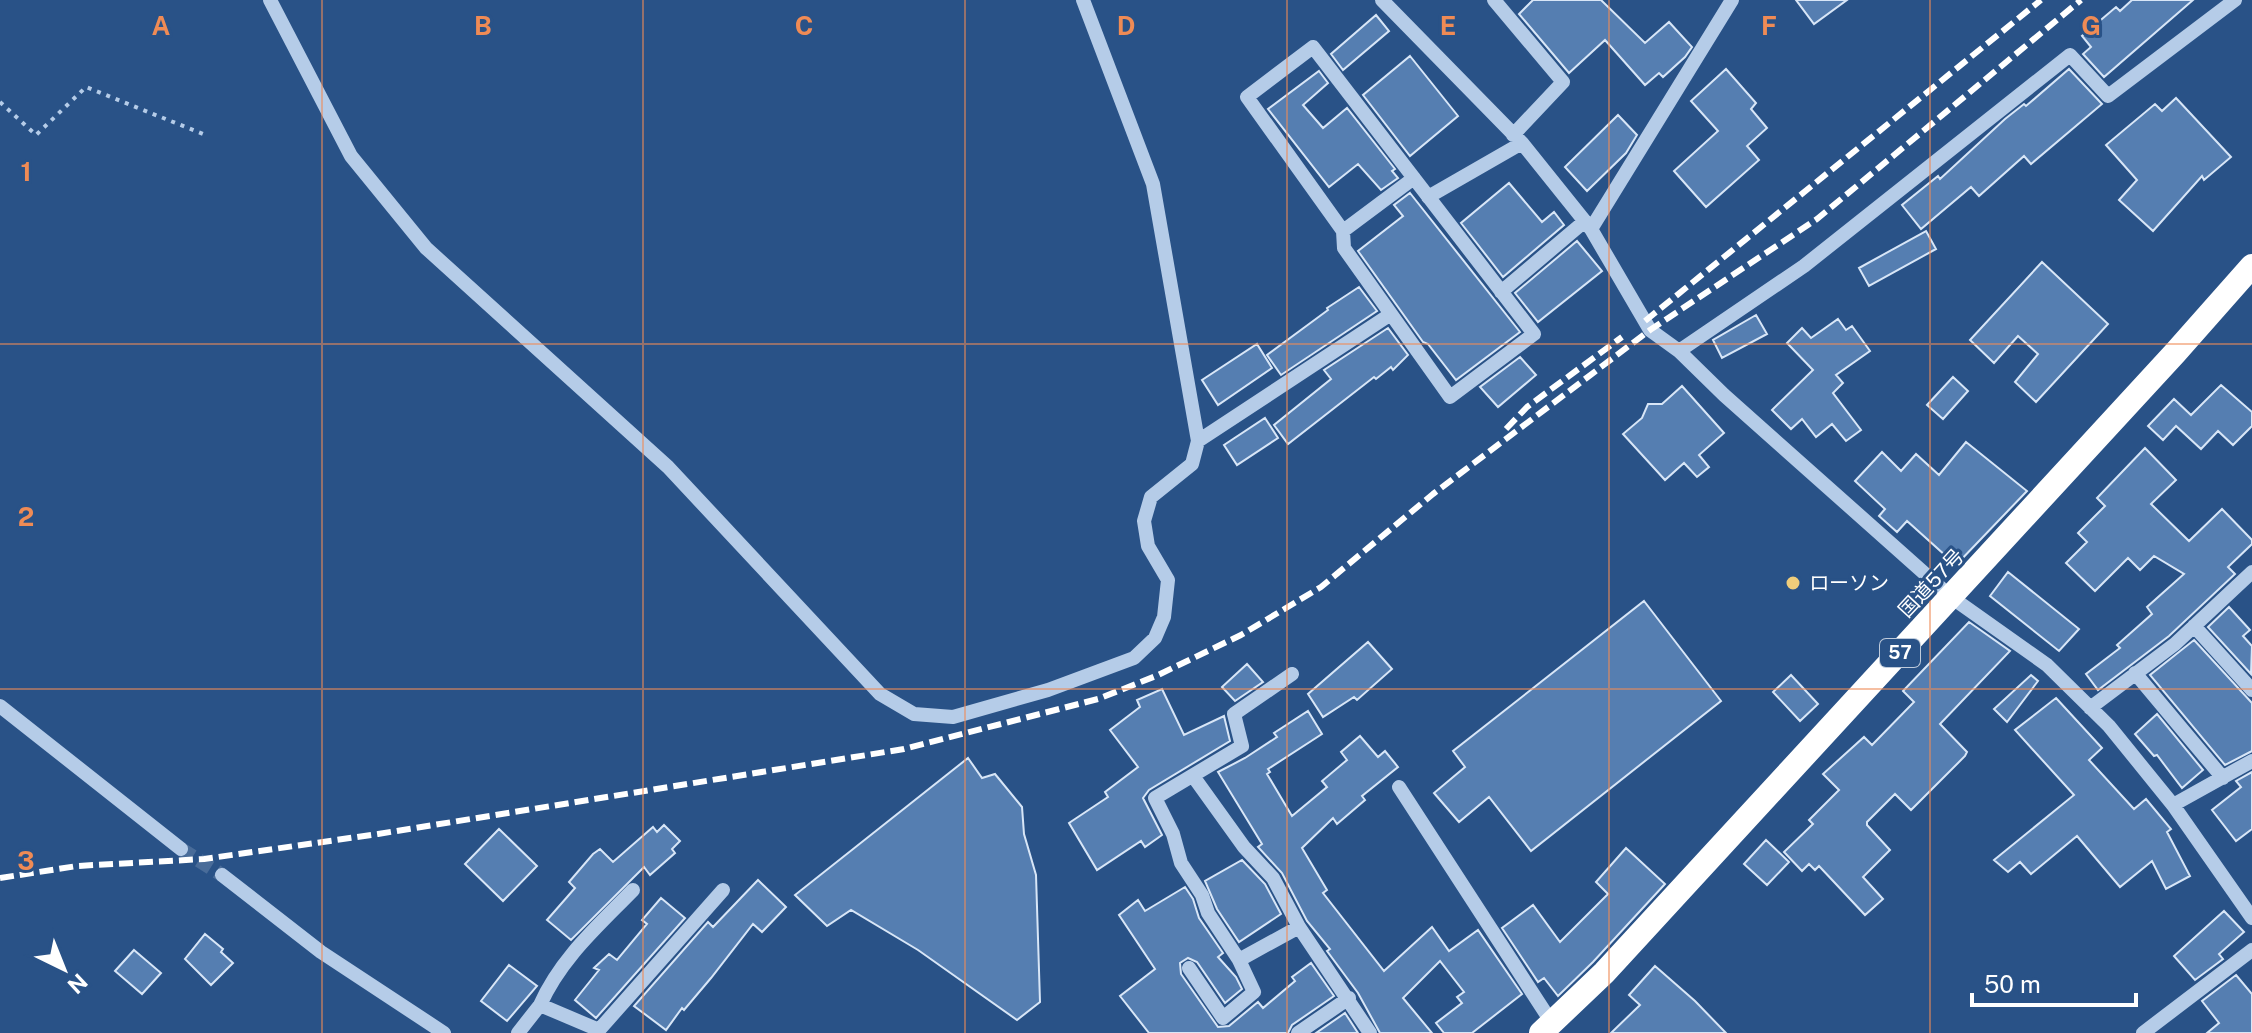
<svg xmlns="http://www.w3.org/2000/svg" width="2252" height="1033" font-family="'Public Sans','Noto Sans JP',sans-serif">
  <rect width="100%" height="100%" fill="#295287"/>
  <path fill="#557eb1" stroke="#d8e6f7" stroke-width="2" d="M1533,0H1601L1645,43L1669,22L1692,47L1685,57L1663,77L1659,73L1645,85L1605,40L1569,73L1519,14Z
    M1796,0H1847L1814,24Z
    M2132,0H2193L2104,77L2083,54L2091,47L2082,36L2116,7L2120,11Z
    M1376,15L1389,31L1343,70L1331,54Z
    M1410,56L1458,116L1410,156L1363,95Z
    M1726,69L1756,103L1751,109L1767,128L1747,146L1759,160L1706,207L1674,171L1718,131L1691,101Z
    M2069,69L2102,104L2031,164L2024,156L1979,196L1971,187L1921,229L1902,205L1938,176L1940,179L2005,119L2024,104L2026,106Z
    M1319,71L1328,83L1303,105L1323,128L1347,108L1395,169L1392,171L1398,178L1381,190L1358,164L1329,187L1268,109Z
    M2176,98L2231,157L2204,180L2202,176L2153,231L2119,200L2137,180L2106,145L2155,104L2162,111Z
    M1618,115L1637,135L1626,153L1587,191L1565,167Z
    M1509,183L1542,222L1554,212L1564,225L1503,277L1461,223Z
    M1410,193L1520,332L1456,380L1428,344L1423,342L1358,251L1403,216L1394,205Z
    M1926,231L1936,249L1869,286L1859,268Z
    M1577,241L1602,271L1538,322L1515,293Z
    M2042,262L2108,324L2036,402L2015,382L2038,354L2018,336L1994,363L1970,340Z
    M1359,287L1377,311L1281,375L1267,355L1328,310L1327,308Z
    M1756,315L1767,334L1722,358L1713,340Z
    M1838,319L1846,330L1852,326L1870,351L1836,375L1843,383L1833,393L1861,430L1846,441L1832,424L1816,437L1802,419L1791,429L1772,410L1813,370L1787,343L1802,328L1811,338Z
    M1388,328L1408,355L1393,370L1391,367L1376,379L1374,377L1288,444L1274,425L1331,379L1324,370Z
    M1257,344L1272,368L1218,405L1202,380Z
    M1520,357L1536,375L1498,407L1480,387Z
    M1953,377L1968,391L1943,419L1927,405Z
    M2221,385L2252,412V426L2233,445L2218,431L2201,449L2176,426L2163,440L2148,426L2174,399L2191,415Z
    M1682,386L1724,433L1699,455L1709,467L1697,477L1684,463L1665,480L1623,434L1642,418L1648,404H1662Z
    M1265,418L1278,438L1237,465L1224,445Z
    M1966,442L2027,491L1956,565L1907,521L1897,532L1879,516L1885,509L1855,481L1882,452L1901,471L1916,454L1939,475Z
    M2145,448L2176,480L2151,504L2189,541L2222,509L2252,540V544L2228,567L2235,574L2169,636L2098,690L2086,674L2120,648L2117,645L2152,614L2147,607L2184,574L2154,556L2140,570L2128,558L2095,591L2066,563L2087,542L2078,533L2105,506L2097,498Z
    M2008,572L2079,629L2059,651L1990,596Z
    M1644,601L1721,701L1531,851L1489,797L1459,822L1434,793L1465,767L1453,751Z
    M2229,607L2250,630L2243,636L2252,646L2251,674L2208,627Z
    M1969,622L2010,651L1940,724L1967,752L1965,756L1911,810L1895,794L1867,822V825L1890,850L1863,877L1883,899L1865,915L1819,866L1815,870L1809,864L1802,871L1784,852L1813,824L1809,820L1839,790L1823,774L1864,737L1872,745L1914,702L1903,691Z
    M2194,640L2252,703V751L2225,765L2150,675Z
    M1368,642L1392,669L1357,700L1354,697L1323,717L1308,694Z
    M1247,664L1263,682L1235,701L1222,687Z
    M1791,675L1818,704L1800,721L1773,692Z
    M2031,675L2038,681L2007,722L1994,709Z
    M1162,689L1184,735L1224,716L1230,741L1149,790L1143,798L1162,835L1145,847L1141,841L1097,870L1069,823L1108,797L1105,792L1138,767L1110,730L1140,707L1137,700Z
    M2056,698L2102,748L2089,760L2134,809L2146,799L2171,829L2167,832L2190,876L2166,889L2152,861L2120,887L2077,836L2031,874L2020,862L2008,872L1994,860L2074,795L2015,730Z
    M1308,711L1322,734L1268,769L1270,772L1267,774L1292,816L1327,787L1322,781L1347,760L1341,752L1360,736L1378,757L1385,751L1398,767L1362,796L1365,800L1337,824L1333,818L1302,848L1327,890L1323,893L1384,971L1432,927L1449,951L1478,930L1522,994L1472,1033H1444L1436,1023L1462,1003L1457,997L1464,992L1440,961L1403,998L1432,1033H1380L1358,993L1327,951L1330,949L1307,921L1282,873L1258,847L1262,844L1218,772L1245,758L1277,737L1274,733Z
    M2157,714L2203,770L2182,788L2157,755L2154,756L2135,734Z
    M968,758L982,778L995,774L1022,807L1024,834L1036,875L1040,1002L1017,1020L918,950L851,910L827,926L795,895Z
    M2252,772V829L2236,841L2212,810L2241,787L2236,781Z
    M664,825L680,841L672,849L675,853L650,875L644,867L571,940L547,920L575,888L569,882L593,854L600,849L613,862L653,827L657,832Z
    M499,829L537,866L503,901L465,864Z
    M1766,840L1789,862L1767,885L1744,864Z
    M1626,848L1665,884L1593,962L1558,996L1544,978L1538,982L1502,928L1533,905L1560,942L1608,894L1596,882Z
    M1242,860L1265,884L1281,914L1239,942L1217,909L1205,881Z
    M758,880L786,907L762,932L753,924L711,978L684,1010L682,1008L666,1030L634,1006L708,922L713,927Z
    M1185,887L1193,899L1199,918L1223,953L1218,957L1236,977L1242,989L1225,1003L1197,962L1188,958L1180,963L1181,974L1218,1027L1229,1026L1258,1002L1263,1008L1295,981L1292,977L1311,963L1334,996L1292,1025L1288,1033H1149L1120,996L1155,969L1119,915L1138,900L1145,911Z
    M661,898L685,918L596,1018L575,1000L599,970L594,968L609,954L617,960L647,924L642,920Z
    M2224,911L2244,932L2219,954L2223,959L2195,980L2174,956Z
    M205,934L223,949L221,952L233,963L211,985L185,959Z
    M134,950L161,973L142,994L115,971Z
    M509,965L537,986L507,1021L481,1001Z
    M1655,966L1695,1001L1726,1033H1611L1640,1005L1629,995Z
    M2236,975L2252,994V1033H2207L2219,1023L2202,1001Z
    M1345,1013L1358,1033H1316Z"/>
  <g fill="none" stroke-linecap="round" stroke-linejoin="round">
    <path stroke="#496c99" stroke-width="14" stroke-dasharray="14 7" stroke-linecap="butt" d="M181,849L222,875"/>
    <path stroke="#b5cce8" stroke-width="4" stroke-dasharray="4 6" stroke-linecap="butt" d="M0,102L36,135L86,87L208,136"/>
    <path stroke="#b5cce8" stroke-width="14" d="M270,0L351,156L426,248L668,467L880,694L914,714L953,717L1048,690L1134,658L1155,638L1164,617L1168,580L1148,546L1144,521L1151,497L1192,464L1198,441L1153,184L1083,0
      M1382,0L1522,143L1591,229L1650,330L1679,351L1724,395L1951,597L2047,665L2109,726L2173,805L2252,918
      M1494,0L1563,82L1513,135
      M1313,47L1534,334L1450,397L1344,248L1343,231L1247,97Z
      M1428,197L1522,143
      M1591,229L1732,0
      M1343,231L1414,178
      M1501,292L1585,221
      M1679,351L1804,266L2070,55L2108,96L2235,0
      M1198,441L1391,314
      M2194,626L2252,690
      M2135,673L2223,778
      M0,706L181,849
      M2090,708L2175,644L2252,572
      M1193,776L1244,847L1273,878L1299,927L1370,1033
      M1399,787L1552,1023
      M2173,805L2252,761
      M222,875L321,952L444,1033
      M1239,960L1299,927
      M1189,968L1223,1018L1254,992L1239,960L1208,913L1202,895L1181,863L1173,834L1155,798L1242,746L1234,714L1292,674
      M540,1005C561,958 598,926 633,890
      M518,1033L540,1005L599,1030L723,890
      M1298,1033L1349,998
      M2143,1033L2252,950"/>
    <path stroke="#fff" stroke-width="24" d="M1541,1033L1604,973L2175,353L2252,266"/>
    <path stroke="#fff" stroke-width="6" stroke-dasharray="14 6" stroke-linecap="butt" d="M1645,321L2041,0
      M1506,429L1527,407L1622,337
      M0,878L77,866L204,859L378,834L904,749L1098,699L1156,676L1241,635L1321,587L1433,494L1650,330L1817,219L2081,0"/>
  </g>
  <path fill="none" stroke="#ef8b55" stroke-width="2" stroke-opacity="0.55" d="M322,0V1033M643,0V1033M965,0V1033M1287,0V1033M1609,0V1033M1930,0V1033M0,344H2252M0,689H2252"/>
  <circle fill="#efcd7b" stroke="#295287" stroke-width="3" cx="1793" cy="583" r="8"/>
  <g text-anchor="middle" stroke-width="6" stroke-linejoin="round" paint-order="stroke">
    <rect fill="#295287" stroke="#bfcbdb" stroke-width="2" x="1880" y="639" width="40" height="28" rx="6"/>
    <g font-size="18" font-weight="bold" fill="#fff">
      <text x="1900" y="659">57</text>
    </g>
    <g font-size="20" fill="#fff" stroke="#295287" text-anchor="start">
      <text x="1809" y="590">ローソン</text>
    </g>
    <g font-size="20" fill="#fff" stroke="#295287">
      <text transform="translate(1931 583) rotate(-47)" y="7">国道57号</text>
    </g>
  </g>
  <g font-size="26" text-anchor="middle" font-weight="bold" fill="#ef8b55" stroke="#295287" stroke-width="6" stroke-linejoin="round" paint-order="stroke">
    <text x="161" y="35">A</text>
    <text x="483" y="35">B</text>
    <text x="804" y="35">C</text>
    <text x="1126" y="35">D</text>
    <text x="1448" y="35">E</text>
    <text x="1769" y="35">F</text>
    <text x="2091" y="35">G</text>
    <text x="26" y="181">1</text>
    <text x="26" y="526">2</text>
    <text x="26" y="870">3</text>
  </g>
  <g transform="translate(64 969) rotate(137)" stroke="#295287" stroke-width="6" paint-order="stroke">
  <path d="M0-6L14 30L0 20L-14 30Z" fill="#ffffff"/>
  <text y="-12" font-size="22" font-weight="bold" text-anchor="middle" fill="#ffffff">N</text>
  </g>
  <path d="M1972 993v12h164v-12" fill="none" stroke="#ffffff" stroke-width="4"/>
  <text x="1984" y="993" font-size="24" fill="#ffffff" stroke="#295287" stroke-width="6" paint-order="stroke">50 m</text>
</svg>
